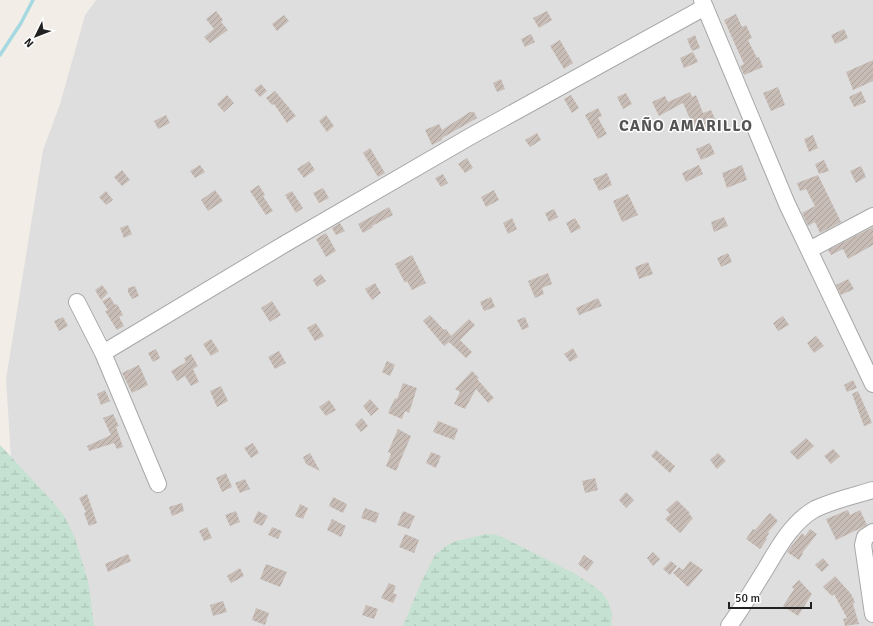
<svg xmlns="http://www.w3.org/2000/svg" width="873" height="626" font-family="Signika,sans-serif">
  <defs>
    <pattern id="wetland-marsh" width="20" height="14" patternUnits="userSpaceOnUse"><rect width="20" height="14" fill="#c4e1d1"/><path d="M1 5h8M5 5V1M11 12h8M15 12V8" fill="none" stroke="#a8c1b3"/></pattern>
    <pattern id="building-hatch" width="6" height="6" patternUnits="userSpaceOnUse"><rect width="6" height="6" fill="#c7bdb6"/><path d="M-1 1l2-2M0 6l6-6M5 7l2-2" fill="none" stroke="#aba29c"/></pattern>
  </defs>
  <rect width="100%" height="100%" fill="#f2eee7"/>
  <path fill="#dfdede" d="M96,0H873V626H71L11,459L6,379L43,150L60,104L85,15Z"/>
  <path fill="url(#wetland-marsh)" d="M0,445L52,501L65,517L75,538L88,581L94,626H0Z
    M486,534L497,535L506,539L577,575L596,588L603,594L609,603L612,614L611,626H403L421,583L435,555L443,548L453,542Z"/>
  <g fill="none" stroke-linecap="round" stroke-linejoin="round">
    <path stroke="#a6d8e1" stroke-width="3.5" d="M0,55L21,23L33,0"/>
  </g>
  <path fill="url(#building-hatch)" d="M216,11L223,20L221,22L228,30L210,43L204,37L214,29L206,19Z
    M547,11L552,20L539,28L533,18Z
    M736,14L742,27L746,25L752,38L748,40L757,58L759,57L763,67L744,75L740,66L744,64L724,20Z
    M284,15L289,21L277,31L272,24Z
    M844,29L848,38L835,44L831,35Z
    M531,34L535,42L525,47L521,39Z
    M695,35L700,48L692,51L687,39Z
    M560,40L573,63L564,69L550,46Z
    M693,52L698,62L684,68L680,58Z
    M873,60V81L853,90L846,72Z
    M501,79L505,89L497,92L493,83Z
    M261,84L267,91L260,97L254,90Z
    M778,87L785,105L771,111L763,93Z
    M275,91L296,116L287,123L274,104L272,105L266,98Z
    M861,91L866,102L854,107L849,97Z
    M690,92L692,97L696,95L703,113L711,110L715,119L710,121L713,127L702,131L700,126L694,128L683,103L659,116L652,102L665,96L668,102Z
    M626,93L632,104L623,109L617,97Z
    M227,95L234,103L224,112L217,104Z
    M571,95L579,108L572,113L564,99Z
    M598,108L602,116L598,118L607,134L598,139L585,115Z
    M470,112H474L477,118L442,138V140L432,145L425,130L439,124L442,130Z
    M166,115L170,123L158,129L154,121Z
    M326,115L334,126L327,132L319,121Z
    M537,133L541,140L530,147L525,140Z
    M813,135L818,148L809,152L804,139Z
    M710,143L715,154L701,160L696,149Z
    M370,148L385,173L378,177L363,153Z
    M467,158L473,168L465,173L458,164Z
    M824,160L829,171L819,174L815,164Z
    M309,161L315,170L304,178L297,169Z
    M200,165L205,172L195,178L190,171Z
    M699,165L703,174L686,182L682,173Z
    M742,165L747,180L727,188L722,173Z
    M861,166L866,177L856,183L850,171Z
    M122,170L130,180L122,186L114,177Z
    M607,173L612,185L599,191L593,179Z
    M443,174L448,183L441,187L435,178Z
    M818,175L841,222L820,233L815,222L808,226L802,213L815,206L806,189L800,191L797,183Z
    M259,185L265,195L263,196L273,211L266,215L250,191Z
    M323,188L329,198L319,203L313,193Z
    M215,190L223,201L208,211L201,200Z
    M494,190L499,200L486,207L481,197Z
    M106,191L113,200L106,205L99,197Z
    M292,191L303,208L296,213L285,195Z
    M628,194L638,215L622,222L613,201Z
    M389,207L393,215L372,226L373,227L363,233L358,224Z
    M554,209L558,217L549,222L545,213Z
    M724,217L728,226L714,232L711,222Z
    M512,218L517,229L508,234L503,223Z
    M575,218L581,228L571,233L566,223Z
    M340,223L345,231L336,235L332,228Z
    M128,225L132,234L124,238L120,228Z
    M873,227V245L848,259L843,249L831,255L828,250Z
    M326,233L336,251L326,257L316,239Z
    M728,253L732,262L721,267L717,258Z
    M412,255L426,283L412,290L407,281L405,283L395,264Z
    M648,262L653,274L639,279L635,267Z
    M548,273L552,284L542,288L544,294L535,298L528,281Z
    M321,274L326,281L317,287L313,280Z
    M848,279L854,289L841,295L836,285Z
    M375,283L381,293L372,300L365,289Z
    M102,285L108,293L101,300L95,290Z
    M135,286L139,296L132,299L128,292V288Z
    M110,297L115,305L117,304L123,315L119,317L124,326L117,330L105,311L108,310L102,301Z
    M491,297L495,307L484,311L480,302Z
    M598,298L602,306L579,315L576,308Z
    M272,301L281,315L270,322L261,308Z
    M430,315L444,330L446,329L451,336L469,319L475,325L460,340L472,352L466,358L449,342L444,346L423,321Z
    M783,316L789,325L778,331L773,323Z
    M63,317L68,326L59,331L54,321Z
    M525,317L529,327L522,330L517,320Z
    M316,323L324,336L315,341L307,328Z
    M816,336L824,346L814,353L807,343Z
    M211,339L219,351L211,356L203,344Z
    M573,348L578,357L570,362L564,354Z
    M156,349L160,358L153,362L148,353Z
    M279,351L286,363L275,369L268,357Z
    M191,354L198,366L193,369L199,382L191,386L185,376L177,381L171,371L186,362L184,358Z
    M387,361L395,365L390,376L382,372Z
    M139,365L148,385L132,393L122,373Z
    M472,371L479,378L477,379L494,398L488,403L476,389L465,409L454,404L460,392L455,389Z
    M853,380L857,388L847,392L844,385Z
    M403,383L417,388L409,413L405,411L402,419L388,413L395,398L397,399Z
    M221,386L228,401L217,407L210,391Z
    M105,390L110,401L101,405L97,394Z
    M858,391L872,423L864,426L852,394Z
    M370,399L379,409L371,416L363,406Z
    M329,400L336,410L326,416L319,407Z
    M113,414L119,426L116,427L123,447L117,449L114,443L89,451L87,446L111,435L103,418Z
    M362,418L368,426L361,432L355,425Z
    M438,421L458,429L454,440L433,432Z
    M398,429L411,436L396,471L386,466L391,454L388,452Z
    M806,438L814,446L798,460L790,452Z
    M253,443L259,453L251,458L244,448Z
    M833,449L840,456L831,464L824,456Z
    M656,450L675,466L670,473L651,456Z
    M431,452L441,456L436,468L426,463Z
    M310,453L320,471L306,464L303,457Z
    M718,453L726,461L717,469L710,460Z
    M226,473L232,487L222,492L216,478Z
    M595,478L598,490L585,493L582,481Z
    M245,479L250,489L240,493L235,483Z
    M626,492L634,500L626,508L619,500Z
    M87,494L97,523L89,526L84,513L86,512L79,498Z
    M333,497L347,504L343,513L329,506Z
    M677,500L690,513L689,514L693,518L680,533L665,519L670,514L666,510Z
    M182,503L184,511L172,516L169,507Z
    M300,504L308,508L303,519L295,516Z
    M365,508L379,513L376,523L361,518Z
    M848,510L850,515L860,510L867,525L836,540L826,519Z
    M236,511L240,522L230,526L225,515Z
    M258,511L268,516L262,526L253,522Z
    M403,511L415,516L409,529L397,525Z
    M770,513L778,521L768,532L769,533L766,538L767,539L760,549L746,539L753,529L755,530Z
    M332,519L346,526L341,537L327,530Z
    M207,527L212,538L204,541L199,531Z
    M272,527L282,531L278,539L268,535Z
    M810,529L817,534L802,553H803L799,560L787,552L802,533L805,536Z
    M405,534L419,540L414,553L399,547Z
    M653,552L660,559L653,566L647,558Z
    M128,554L131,561L108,572L105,564Z
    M584,555L594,562L587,571L578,564Z
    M823,558L829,565L822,572L815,565Z
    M671,561L677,566L670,575L663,569Z
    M690,561L703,570L688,587L673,573L679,567L683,570Z
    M266,564L287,572L280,587L260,579Z
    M240,568L244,576L231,583L227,576Z
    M835,576L851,594L855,602L853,604L859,624L845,626L843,619L847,618L834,594L832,596L823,587Z
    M799,580L812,594L798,616L783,606L794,589L792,587Z
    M389,583L396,586L393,593L397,595L393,603L381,598Z
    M223,601L227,612L213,616L210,605Z
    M366,605L378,609L374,619L362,615Z
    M256,608L269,613L265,625L252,620Z"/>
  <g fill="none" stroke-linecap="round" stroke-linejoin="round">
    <defs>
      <path id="minor" d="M702,0L787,204L873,384
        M809,250L873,216
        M77,302L103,353L158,484
        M103,353L283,245L471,136L705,7
        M873,532L865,537L863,545L873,614
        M729,626C742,608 753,589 765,570C778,548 792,522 815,509C834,500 853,496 873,490"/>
    </defs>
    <use href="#minor" stroke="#a8a8a8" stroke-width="18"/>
    <use href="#minor" stroke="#fff" stroke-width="16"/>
  </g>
  <g text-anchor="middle" stroke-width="3" stroke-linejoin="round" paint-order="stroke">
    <g font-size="16" font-weight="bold" letter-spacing="1" fill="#545454" stroke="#fff">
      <text x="686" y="131">CAÑO AMARILLO</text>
    </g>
  </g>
  <g transform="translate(36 36) rotate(227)" stroke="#ffffff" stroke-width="3" paint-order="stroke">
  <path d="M0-3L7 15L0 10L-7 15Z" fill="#212121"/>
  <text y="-6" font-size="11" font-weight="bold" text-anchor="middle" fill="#212121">N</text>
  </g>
  <path d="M729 602v6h82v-6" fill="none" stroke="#212121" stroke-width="2"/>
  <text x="735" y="602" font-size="12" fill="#212121" stroke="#ffffff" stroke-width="3" paint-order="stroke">50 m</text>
</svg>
